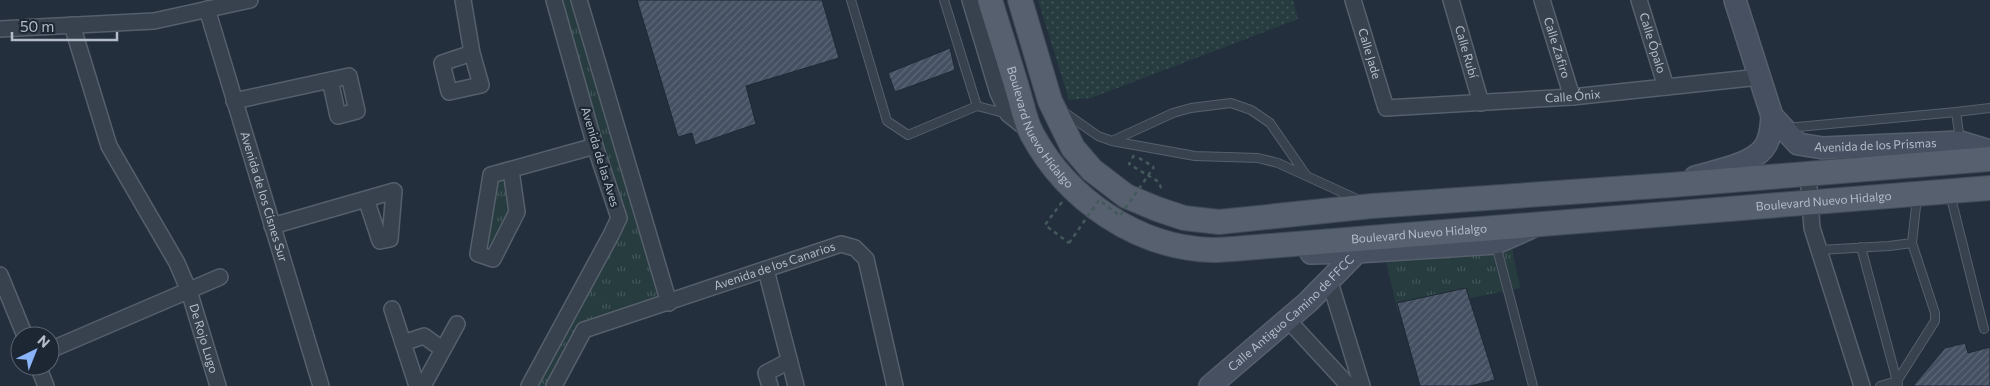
<svg xmlns="http://www.w3.org/2000/svg" width="1990" height="386" font-family="Commissioner,sans-serif">
  <defs>
    <pattern id="grass-dots" width="8" height="8" patternUnits="userSpaceOnUse" patternTransform="scale(1.25)"><rect width="8" height="8" fill="#263c3f"/><path d="M2 2h.1M6 6h.1" fill="none" stroke="#435659" stroke-width="1.8" stroke-linecap="round"/></pattern>
    <pattern id="park-tufts" width="24" height="20" patternUnits="userSpaceOnUse" patternTransform="scale(1.25)"><rect width="24" height="20" fill="#263c3f"/><path d="M3 7l-1-3M5 7V3M7 7l1-3M15 17l-1-3M17 17v-4M19 17l1-3" fill="none" stroke="#435659"/></pattern>
    <pattern id="building-hatch" width="6" height="6" patternUnits="userSpaceOnUse" patternTransform="scale(1.25)"><rect width="6" height="6" fill="#455162"/><path d="M-1 1l2-2M0 6l6-6M5 7l2-2" fill="none" stroke="#5d6877"/></pattern>
  </defs>
  <rect width="100%" height="100%" fill="#242f3e"/>
  <path fill="url(#grass-dots)" d="M1038,0H1293L1298,19L1091,98L1069,100Z"/>
  <path fill="url(#park-tufts)" d="M557,0H574L663,299L584,326L551,386H536L621,221Z
    M506,176L512,211L497,246L488,243L496,178Z
    M1508,227L1520,288L1398,313L1382,245Z"/>
  <path fill="url(#building-hatch)" stroke="#1f2835" d="M637,0H822L839,58L746,86L756,124L695,145L692,133L678,137Z
    M950,48L955,70L895,92L888,73Z
    M1466,288L1495,380L1470,386H1420L1397,303Z
    M1965,343L1968,353L1990,347V386H1913L1945,348Z"/>
  <g fill="none" stroke-linecap="round" stroke-linejoin="round">
    <defs>
      <path id="lane" d="M851,0L887,121L908,135L977,106L944,0
        M977,106L1008,114
        M1064,112L1098,136L1112,141L1195,156L1258,158L1278,163L1359,200
        M1956,112L1990,108
        M1787,128L1956,112L1960,140
        M1112,141L1173,113L1191,108L1231,103L1251,110L1270,123L1306,175
        M1950,194L1984,329
        M1496,245L1533,386
        M1861,247L1897,381
        M1819,250L1889,246L1912,243
        M1897,381L1935,321V313L1912,243L1917,197
        M1880,386L1897,381L1898,384"/>
      <g id="street">
        <path d="M463,0L472,53L481,85L449,92L442,63L472,53"/>
        <path d="M579,0L669,303"/>
        <path d="M970,0L998,93L1008,114L1028,130"/>
        <path id="s1" d="M1353,0L1386,108L1572,97L1760,77"/>
        <path id="s2" d="M1451,0L1481,103"/>
        <path id="s3" d="M1542,0L1572,97"/>
        <path id="s4" d="M1639,0L1666,87"/>
        <path id="s5" d="M207,9L321,386"/>
        <path id="s6" d="M72,25L109,146L177,263L189,291L218,386"/>
        <path d="M0,29L154,21L250,0"/>
        <path d="M234,101L349,76L357,111L338,116L330,80"/>
        <path d="M511,170L517,212L493,259L478,254L491,175L595,146"/>
        <path d="M1808,174L1812,228L1862,386"/>
        <path d="M272,226L394,191L390,239L380,241L366,199"/>
        <path d="M766,270L796,386"/>
        <path d="M0,275L25,336"/>
        <path d="M1329,279L1362,386"/>
        <path d="M392,309L417,386"/>
        <path d="M1288,320L1349,386"/>
        <path id="s7" d="M584,330L841,244L855,248L866,259L895,386"/>
        <path d="M403,343L424,336L442,349"/>
        <path d="M50,350L220,277"/>
        <path d="M38,366L46,386"/>
        <path d="M423,386L457,324"/>
        <path d="M529,386L611,235L619,218L595,146L554,0"/>
        <path d="M554,386L584,330"/>
        <path d="M770,386L766,373L789,361"/>
      </g>
      <g id="secondary">
        <path id="s8" d="M1772,116L1798,144L1823,148L1960,142L1990,151"/>
        <path d="M1695,177C1715,171 1750,165 1763,149C1771,140 1771,127 1772,116L1735,0"/>
        <path d="M1311,253L1357,252L1496,243L1530,228"/>
        <path id="s9" d="M1210,386L1308,302L1363,246"/>
      </g>
      <g id="primary">
        <path id="s10" d="M990,0C999,30 1009,60 1018,91C1022,104 1025,121 1032,134C1067,199 1137,248 1212,250C1227,250 1242,248 1257,247L1990,188"/>
        <path d="M1020,0L1050,101L1073,148L1092,170L1126,196L1157,209L1184,218L1219,222L1372,206L1671,185L1990,159"/>
      </g>
    </defs>
    <use href="#lane" stroke="#565f6c" stroke-width="10"/>
    <use href="#street" stroke="#565f6c" stroke-width="18"/>
    <use href="#secondary" stroke="#565f6c" stroke-width="24"/>
    <use href="#primary" stroke="#414a57" stroke-width="26"/>
    <path stroke="#44595c" stroke-width="2.5" stroke-dasharray="4 4" stroke-linecap="butt" d="M1134,155L1129,164L1159,182L1162,191
      M1139,158L1154,167
      M1062,202L1045,225L1069,243"/>
    <use href="#lane" stroke="#38414e" stroke-width="8"/>
    <use href="#street" stroke="#38414e" stroke-width="15"/>
    <use href="#secondary" stroke="#465061" stroke-width="21"/>
    <use href="#primary" stroke="#56606e" stroke-width="24"/>
    <path stroke="#44595c" stroke-width="2.5" stroke-dasharray="4 4" stroke-linecap="butt" d="M1069,243L1099,200L1120,216L1154,167"/>
  </g>
  <g text-anchor="middle" stroke-width="4.5" stroke-linejoin="round" paint-order="stroke">
    <g font-size="12" fill="#b4bcc9" stroke="#1d2633">
      <text dy="4" stroke="none"><textPath href="#s4" startOffset="45">Calle Ópalo</textPath></text>
      <text dy="4" stroke="none"><textPath href="#s3" startOffset="50">Calle Zafiro</textPath></text>
      <text dy="4" stroke="none"><textPath href="#s2" startOffset="54">Calle Rubí</textPath></text>
      <text dy="4" stroke="none"><textPath href="#s1" startOffset="56">Calle Jade</textPath></text>
      <text dy="4" stroke="none"><textPath href="#s1" startOffset="300">Calle Ónix</textPath></text>
      <text dy="4" stroke="none"><textPath href="#s10" startOffset="138">Boulevard Nuevo Hidalgo</textPath></text>
      <text dy="4" stroke="none"><textPath href="#s8" startOffset="116">Avenida de los Prismas</textPath></text>
      <text transform="translate(600 157) rotate(73)" y="4">Avenida de las Aves</text>
      <text dy="4" stroke="none"><textPath href="#s5" startOffset="196">Avenida de los Cisnes Sur</textPath></text>
      <text dy="4" stroke="none"><textPath href="#s10" startOffset="978">Boulevard Nuevo Hidalgo</textPath></text>
      <text dy="4" stroke="none"><textPath href="#s10" startOffset="572">Boulevard Nuevo Hidalgo</textPath></text>
      <text dy="4" stroke="none"><textPath href="#s7" startOffset="201">Avenida de los Canarios</textPath></text>
      <text dy="4" stroke="none"><textPath href="#s9" startOffset="109">Calle Antiguo Camino de FFCC</textPath></text>
      <text dy="4" stroke="none"><textPath href="#s6" startOffset="342">De Rojo Lugo</textPath></text>
    </g>
  </g>
  <g transform="translate(35 351) rotate(43)"><circle r="24" fill="#1d2633" stroke="#59626f"/>
  <path d="M0-4L9 19L0 12L-9 19Z" fill="#8ab4f8"/>
  <text y="-8" font-size="14" font-weight="bold" text-anchor="middle" fill="#b4bcc9">N</text>
  </g>
  <path d="M12 32v8h105v-8" fill="none" stroke="#b4bcc9" stroke-width="2.5"/>
  <text x="20" y="32" font-size="15" fill="#b4bcc9" stroke="#1d2633" stroke-width="4" paint-order="stroke">50 m</text>
</svg>
